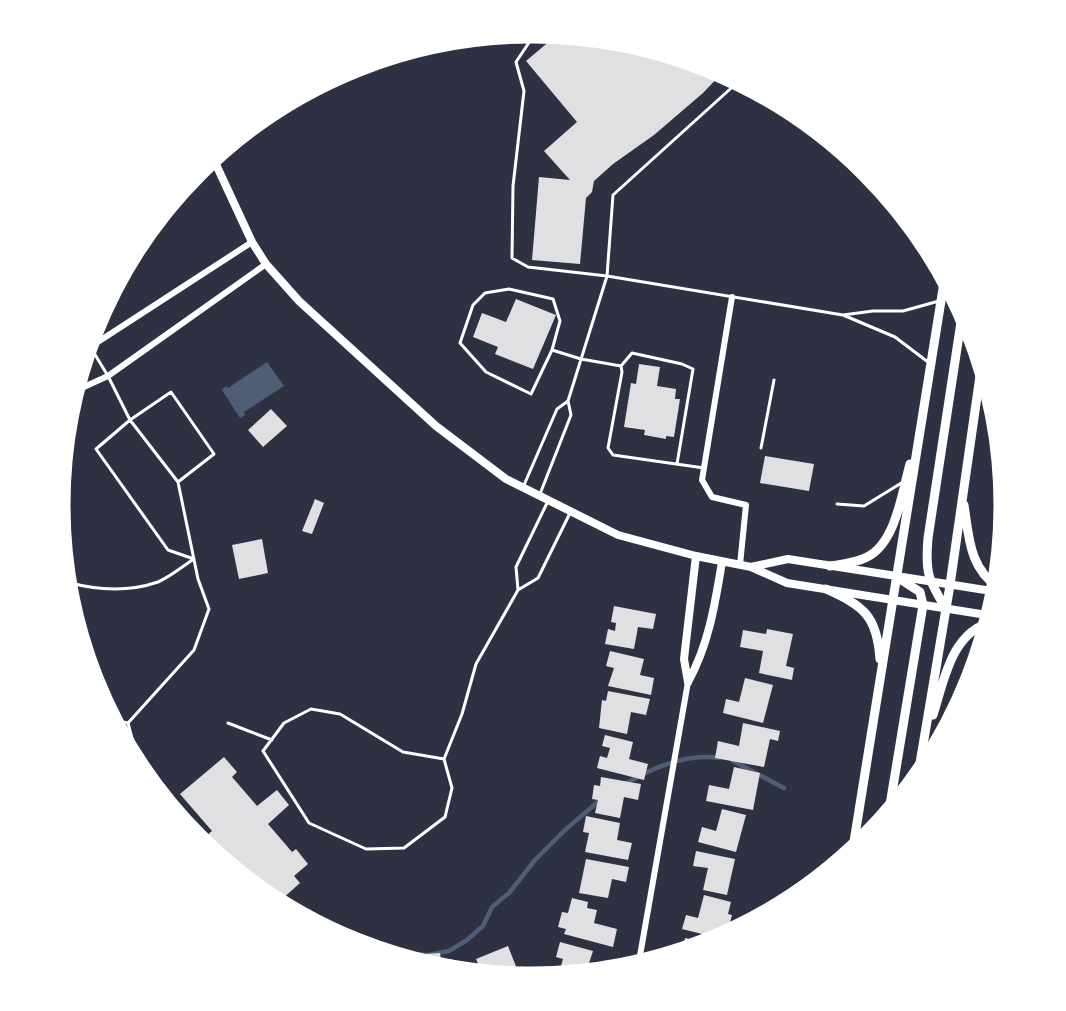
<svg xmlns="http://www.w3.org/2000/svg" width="1066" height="1011" font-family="Roboto,sans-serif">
  <rect width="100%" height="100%" fill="#2d3142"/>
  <path fill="#4f5d75" d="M267,362L284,386L244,412L245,415L240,418L222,390L226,386L228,388Z"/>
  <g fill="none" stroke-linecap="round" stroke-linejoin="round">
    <path stroke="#4f5d75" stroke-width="4.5" d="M733,761L784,788
      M625,784C652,768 686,753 719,758
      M379,952L428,955L449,951L467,940L483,926L492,907L509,893L535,860L565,830L600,800"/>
  </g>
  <path fill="#e0e0e3" d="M558,34L626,41L715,68L723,72L703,93L654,135L613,164L594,181L592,192L586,198L580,264L532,260L539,177L570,180L544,151L577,122L526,61Z
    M516,299L556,315L533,369L495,354L498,347L473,337L482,313L506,322Z
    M639,364L660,367L657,386L676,389L675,399H680L674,437L666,436V439L644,435L645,430L624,427L631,383L636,384Z
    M271,409L287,426L263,447L248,430Z
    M765,456L814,464L809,491L760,483Z
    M315,499L324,503L312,534L302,531Z
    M262,539L268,573L239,579L232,545Z
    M614,606L656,614L653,629L638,627L634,649L605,644L608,629L615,631L616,623L611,622Z
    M767,629L793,634L786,666L794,668L792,680L759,673L763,651L740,647L743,630L766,634Z
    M610,651L644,659L640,675L654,678L651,695L608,686L614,668L606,666Z
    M745,678L773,685L763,723L723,713L726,699L739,702Z
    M608,691L650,699L646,715L631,712L627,734L599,728L602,700L606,701Z
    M743,723L780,731L778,741L770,739L764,767L715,758L718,741L739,746Z
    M605,735L633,742L629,759L648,764L644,780L597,768L600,756L607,758L610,748L602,746Z
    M224,757L237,772L232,777L257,806L277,790L289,805L268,824L292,852L296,849L308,864L294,876L300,883L281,900L273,891L266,897L258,890L227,854L222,858L205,837L212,831L180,794Z
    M734,767L760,773L753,810L706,801L709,785L729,789Z
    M601,777L641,784L638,800L624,797L620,818L595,813L598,800L592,799L594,785L600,786Z
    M722,809L746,815L736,852L698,842L702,827L716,831Z
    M586,816L620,823L617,840L632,843L628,860L585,852L589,833L583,832Z
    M696,851L735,859L727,895L703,890L708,868L693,866Z
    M586,859L629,867L626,882L612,879L608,898L579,893Z
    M704,895L731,902L728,914L732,915L726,937L722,939L682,929L686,915L698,918Z
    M572,898L588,902L587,908L597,910L594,923L617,929L613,947L564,934L566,929L558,927L562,912L568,913Z
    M685,938L713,944L682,953Z
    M560,942L593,951L588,966L603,971V973L558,976L563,959L556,957Z
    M508,946L517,969L522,966L527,979L483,975L476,959Z
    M440,953L441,960L452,959L453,972L440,970L411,961V955Z"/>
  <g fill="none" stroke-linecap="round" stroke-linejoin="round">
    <path stroke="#fff" stroke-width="3" d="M536,32L516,62L524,91L513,186L512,258L528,267L607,276L568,401L571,415L540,494
      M739,81L613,195L607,276L843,315L895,337L928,362
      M509,289L553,299L560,321L552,350L531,394L486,372L460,343L473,305L485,293Z
      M843,315L873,311H903L939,301
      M91,348L108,376L130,420L171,392L214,454L178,482L198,579L209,609L194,650L128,723L113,720
      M552,350L581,359L621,366L622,372L608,448L613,455L704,468
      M621,366L632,353L682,364L693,369L677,464
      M761,448L774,380
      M524,485L557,409L568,401
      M837,504L864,506L903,482
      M67,582C96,590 129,592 158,582C170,577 183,566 194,559L168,550L96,449L130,420L178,482
      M518,590L516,567L548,501
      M128,723L134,746L136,763
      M228,723L272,740
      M444,759L403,752L340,714L311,709L284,723L263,751L309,823L366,849L404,848L445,817L452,788L444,759L462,714L476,664L518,590L538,578L571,511"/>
    <path stroke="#fff" stroke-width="6" d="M732,297L702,480L712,497L746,505L740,565
      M87,349L252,242
      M75,391L108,376L266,264
      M638,967L688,682"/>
    <path stroke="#fff" stroke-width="8" d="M213,158L252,242L266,264L299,301L436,426L506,479L618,535L696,556L751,567L787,583L993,616
      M751,567L788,559L998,592
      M688,682L684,659L696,556
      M688,682C709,644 715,604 722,562"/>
    <path stroke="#fff" stroke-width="9" d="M964,505C969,537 969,568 999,588
      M830,566C843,564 856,563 867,557C896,543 902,492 910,464
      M826,589C864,606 877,616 880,659
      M946,609C928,579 925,573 928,538L963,309
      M933,715C944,681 951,633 991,622
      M917,781L950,585L982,362
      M888,817L923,605L920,592L897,577
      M852,854L945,276"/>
  </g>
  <path d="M0 0H1066V1011H0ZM69 505a463 463 0 1 1 926 0a463 463 0 1 1-926 0Z" fill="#fff" fill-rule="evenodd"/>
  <path fill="none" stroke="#fff" stroke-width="3" d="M69 505a463 463 0 1 1 926 0a463 463 0 1 1-926 0Z"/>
</svg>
